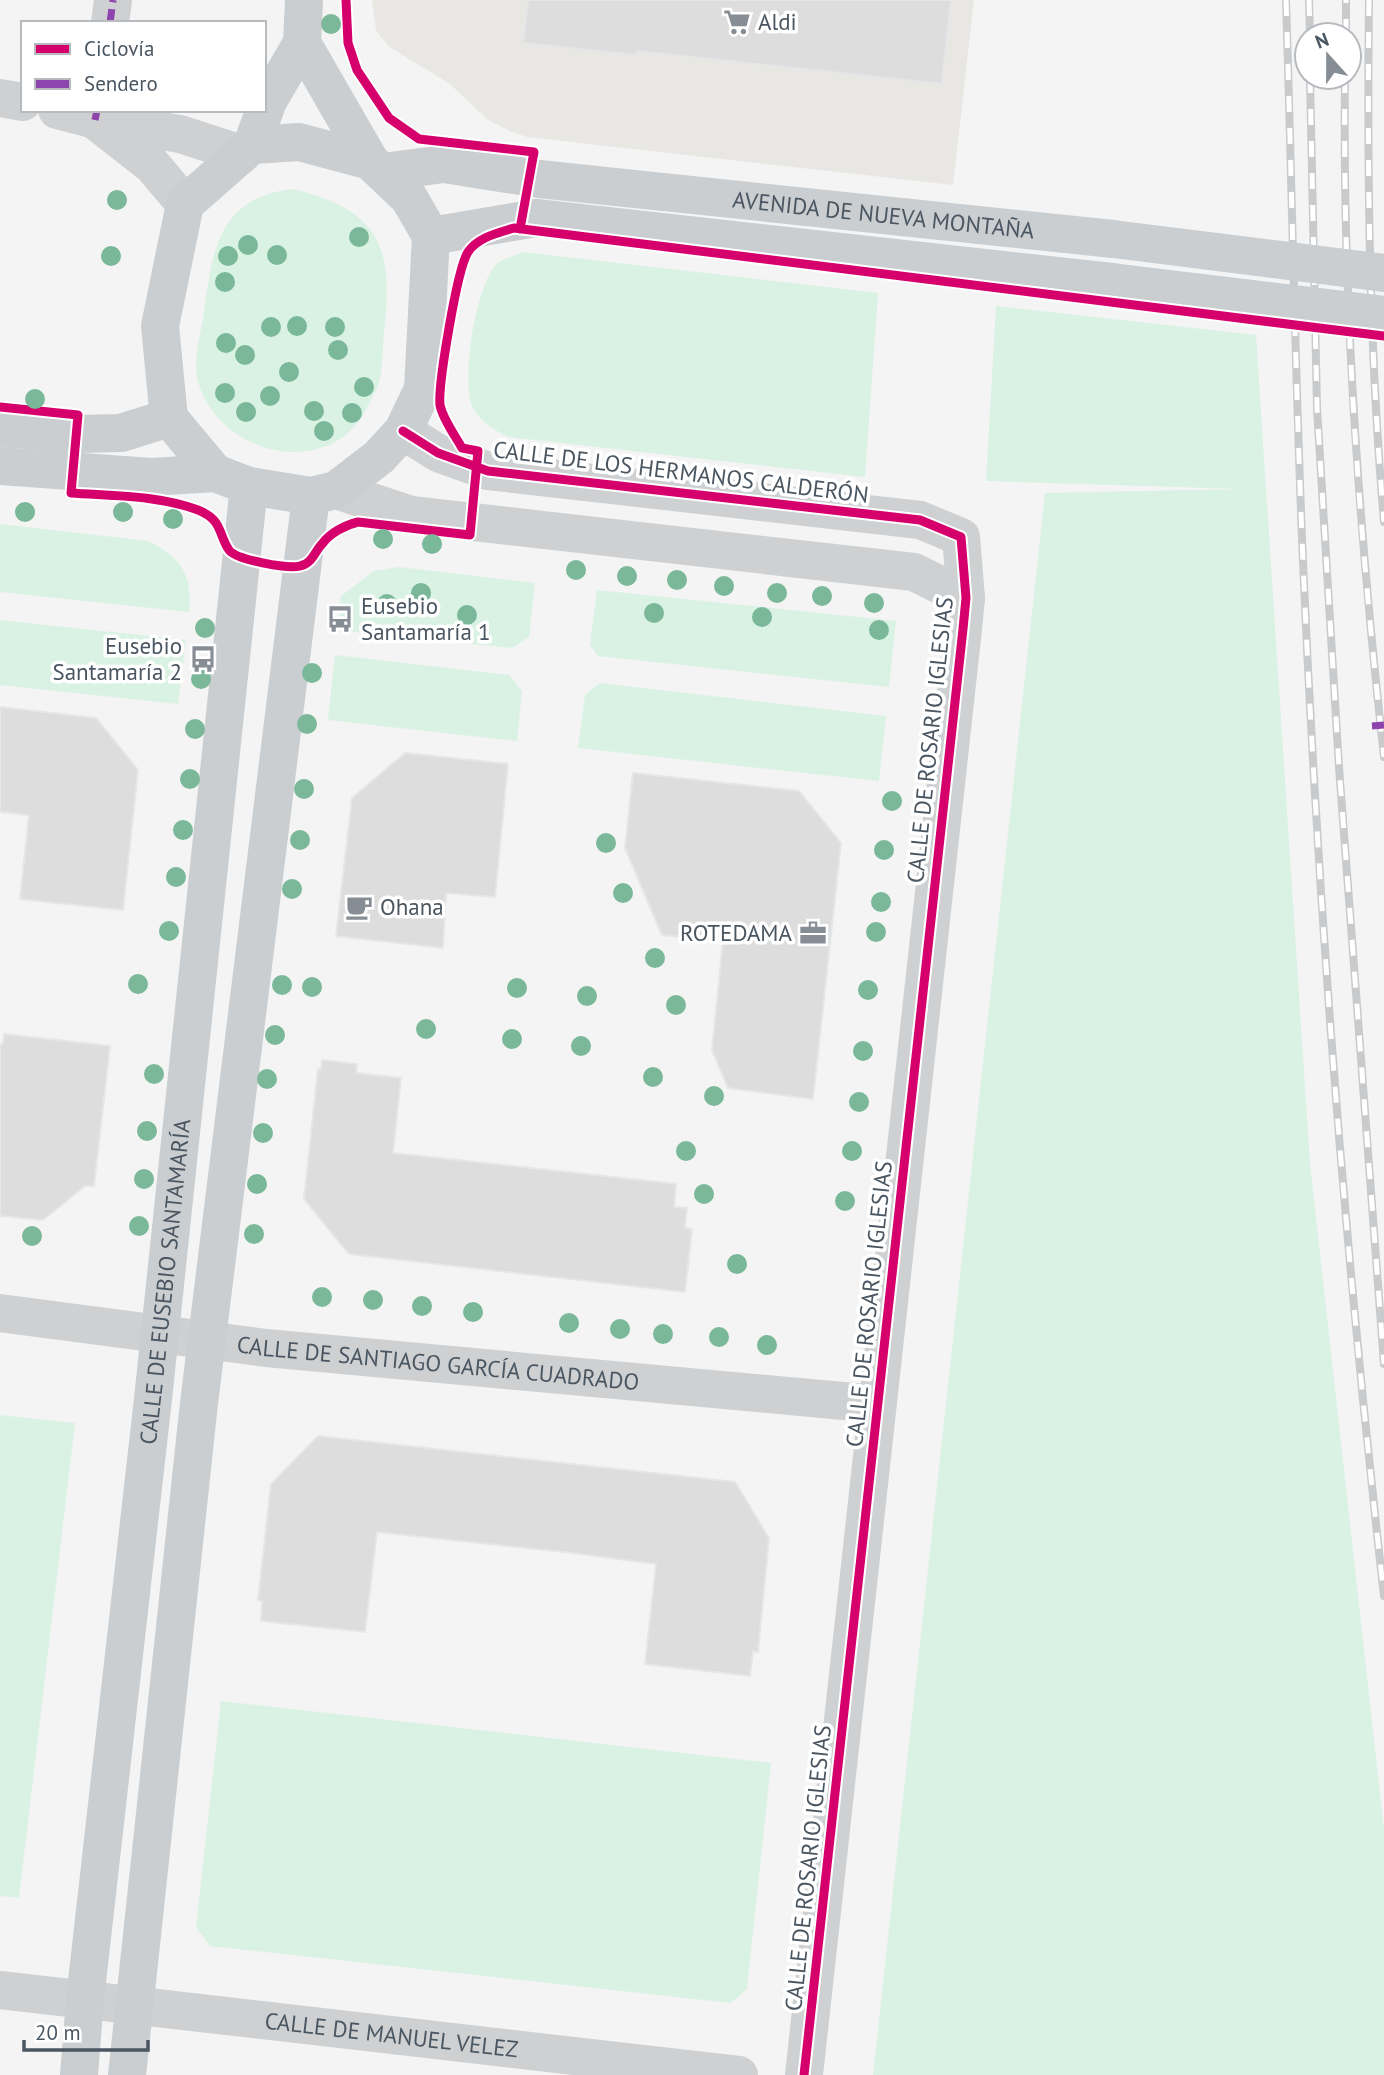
<svg xmlns="http://www.w3.org/2000/svg" width="1384" height="2075" font-family="'PT Sans',sans-serif">
  <rect width="100%" height="100%" fill="#f4f4f4"/>
  <path fill="#e8e7e3" d="M372,0H974L953,185L527,137L510,131L488,120L450,84L388,46L376,30Z"/>
  <path fill="#d9f2e3" d="M293,189C380,210 394,247 384,332C382,351 384,377 374,394C366,410 358,426 343,437C292,473 213,440 198,381C193,361 200,337 203,318C212,255 216,197 293,189Z
    M523,252L878,293L865,477L508,437C495,430 482,423 474,410C459,387 476,280 498,263C504,258 515,256 523,252Z
    M996,306L1256,335L1310,1164L1384,1830V2075H873L1045,493L1241,489L986,481Z
    M0,524L148,541C181,557 193,575 189,612L0,592Z
    M399,567L535,583L529,637L512,648L338,630L341,596L374,571Z
    M597,590L896,621L889,687L598,656L590,645Z
    M0,620L186,640L178,704L0,685Z
    M335,655L509,675L522,691L517,741L328,720Z
    M600,683L886,716L879,781L578,748L585,695Z
    M0,1415L75,1423L19,1898L0,1896Z
    M221,1701L771,1763L747,1989L731,2003L210,1946L196,1927Z"/>
  <path fill="#ddddde" stroke="#e5e6e7" stroke-width="2" d="M528,0H951L942,84L637,51L636,55L523,43Z
    M0,707L96,718L138,770L123,910L20,899L29,815L0,812Z
    M405,753L508,764L495,897L446,893L443,948L336,936L352,798Z
    M633,773L799,791L841,843L813,1099L728,1088L712,1050L723,941L662,935L625,848Z
    M4,1034L110,1046L94,1186H85L43,1220L0,1216V1044H3Z
    M322,1060L357,1064L356,1073L401,1078L393,1153L676,1184L674,1207L687,1208L685,1228L692,1229L685,1292L349,1254L304,1199L318,1069L321,1070Z
    M318,1436L735,1482L769,1538L758,1652L753,1651L750,1676L645,1664L656,1564L574,1553L377,1532L365,1632L261,1621L262,1601L258,1600L271,1484Z"/>
  <g fill="none" stroke-linecap="round" stroke-linejoin="round">
    <g stroke="#ced0d2" stroke-width="38">
      <path d="M110,23L113,0"/>
      <path d="M0,98L23,102"/>
      <path d="M57,110L95,120L180,134L242,154"/>
      <path d="M97,122L152,165L185,204"/>
      <path d="M403,431L438,453L488,471L920,520L961,537L966,598L963,629L804,2075"/>
      <path d="M336,490L411,515L914,572L966,598"/>
      <path id="s1" d="M0,1313L266,1348L876,1404"/>
      <path id="s2" d="M0,1990L739,2075"/>
    </g>
    <g stroke="#caced1" stroke-width="38">
      <path d="M302,43L370,161"/>
      <path d="M299,142L370,161L409,198L431,236L423,389L403,431L379,457L336,490L311,496L249,486L215,473L169,418L160,326L185,204L252,145Z"/>
      <path d="M252,145L268,101L302,43L304,0"/>
      <path id="s3" d="M383,172L444,164L539,179L1113,239"/>
      <path d="M431,236L536,218L1112,282"/>
      <path d="M0,428L78,434L121,433L169,418"/>
      <path d="M0,466L151,477L215,473"/>
      <path id="s4" d="M79,2075L85,1999L153,1399L249,486"/>
      <path d="M127,2075L199,1403L311,496"/>
    </g>
    <defs>
      <path id="rail" d="M1286,0C1292,187 1295,375 1303,562C1318,907 1345,1253 1384,1596
        M1309,0L1310,35
        M1369,0C1367,174 1369,348 1384,522
        M1346,35V0
        M1310,77L1317,408L1339,767L1384,1364
        M1345,77C1342,304 1359,532 1384,757"/>
    </defs>
    <use href="#rail" stroke="#c9cacc" stroke-width="8"/>
    <use href="#rail" stroke="#fff" stroke-width="5" stroke-dasharray="16" stroke-linecap="butt"/>
    <path stroke="#caced1" stroke-width="38" d="M1113,239L1384,273
      M1112,282L1384,315"/>
    <path stroke="#8e44ad" stroke-width="7" stroke-dasharray="14 7" stroke-linecap="butt" d="M110,23L113,0
      M95,120L97,110
      M1372,726L1384,725"/>
    <defs>
      <path id="cycleway" d="M346,0L348,43L357,70L389,118L419,139L534,152L520,229
        M0,407L78,415L71,493C113,496 158,495 198,510C223,520 218,534 229,550C236,560 288,569 300,566C312,564 315,551 322,544C330,533 345,525 358,522L470,535L478,451L462,448C455,435 443,420 440,405C438,385 457,269 468,252C478,237 498,233 514,228L1384,336
        M403,431L438,453L488,471L920,520L961,537L966,598L963,629L804,2075"/>
    </defs>
    <use href="#cycleway" stroke="#fff" stroke-width="13"/>
    <use href="#cycleway" stroke="#d6006c" stroke-width="9"/>
  </g>
  <g fill="#7ab899">
    <circle cx="331" cy="24" r="10"/>
    <circle cx="117" cy="200" r="10"/>
    <circle cx="359" cy="237" r="10"/>
    <circle cx="248" cy="245" r="10"/>
    <circle cx="277" cy="255" r="10"/>
    <circle cx="111" cy="256" r="10"/>
    <circle cx="228" cy="256" r="10"/>
    <circle cx="225" cy="282" r="10"/>
    <circle cx="297" cy="326" r="10"/>
    <circle cx="271" cy="327" r="10"/>
    <circle cx="335" cy="327" r="10"/>
    <circle cx="226" cy="343" r="10"/>
    <circle cx="338" cy="350" r="10"/>
    <circle cx="245" cy="355" r="10"/>
    <circle cx="289" cy="372" r="10"/>
    <circle cx="364" cy="387" r="10"/>
    <circle cx="225" cy="393" r="10"/>
    <circle cx="270" cy="396" r="10"/>
    <circle cx="35" cy="399" r="10"/>
    <circle cx="314" cy="411" r="10"/>
    <circle cx="246" cy="412" r="10"/>
    <circle cx="352" cy="413" r="10"/>
    <circle cx="324" cy="431" r="10"/>
    <circle cx="25" cy="512" r="10"/>
    <circle cx="123" cy="512" r="10"/>
    <circle cx="173" cy="519" r="10"/>
    <circle cx="383" cy="539" r="10"/>
    <circle cx="432" cy="544" r="10"/>
    <circle cx="576" cy="570" r="10"/>
    <circle cx="627" cy="576" r="10"/>
    <circle cx="677" cy="580" r="10"/>
    <circle cx="724" cy="586" r="10"/>
    <circle cx="421" cy="593" r="10"/>
    <circle cx="777" cy="593" r="10"/>
    <circle cx="822" cy="596" r="10"/>
    <circle cx="874" cy="603" r="10"/>
    <circle cx="387" cy="604" r="10"/>
    <circle cx="654" cy="613" r="10"/>
    <circle cx="467" cy="615" r="10"/>
    <circle cx="762" cy="617" r="10"/>
    <circle cx="205" cy="628" r="10"/>
    <circle cx="879" cy="630" r="10"/>
    <circle cx="312" cy="673" r="10"/>
    <circle cx="201" cy="679" r="10"/>
    <circle cx="307" cy="724" r="10"/>
    <circle cx="195" cy="729" r="10"/>
    <circle cx="190" cy="779" r="10"/>
    <circle cx="304" cy="789" r="10"/>
    <circle cx="892" cy="801" r="10"/>
    <circle cx="183" cy="830" r="10"/>
    <circle cx="300" cy="840" r="10"/>
    <circle cx="606" cy="843" r="10"/>
    <circle cx="884" cy="850" r="10"/>
    <circle cx="176" cy="877" r="10"/>
    <circle cx="292" cy="889" r="10"/>
    <circle cx="623" cy="893" r="10"/>
    <circle cx="881" cy="902" r="10"/>
    <circle cx="169" cy="931" r="10"/>
    <circle cx="876" cy="932" r="10"/>
    <circle cx="655" cy="958" r="10"/>
    <circle cx="138" cy="984" r="10"/>
    <circle cx="282" cy="985" r="10"/>
    <circle cx="312" cy="987" r="10"/>
    <circle cx="517" cy="988" r="10"/>
    <circle cx="868" cy="990" r="10"/>
    <circle cx="587" cy="996" r="10"/>
    <circle cx="676" cy="1005" r="10"/>
    <circle cx="426" cy="1029" r="10"/>
    <circle cx="275" cy="1035" r="10"/>
    <circle cx="512" cy="1039" r="10"/>
    <circle cx="581" cy="1046" r="10"/>
    <circle cx="863" cy="1051" r="10"/>
    <circle cx="154" cy="1074" r="10"/>
    <circle cx="653" cy="1077" r="10"/>
    <circle cx="267" cy="1079" r="10"/>
    <circle cx="714" cy="1096" r="10"/>
    <circle cx="859" cy="1102" r="10"/>
    <circle cx="147" cy="1131" r="10"/>
    <circle cx="263" cy="1133" r="10"/>
    <circle cx="686" cy="1151" r="10"/>
    <circle cx="852" cy="1151" r="10"/>
    <circle cx="144" cy="1179" r="10"/>
    <circle cx="257" cy="1184" r="10"/>
    <circle cx="704" cy="1194" r="10"/>
    <circle cx="845" cy="1201" r="10"/>
    <circle cx="139" cy="1226" r="10"/>
    <circle cx="254" cy="1234" r="10"/>
    <circle cx="32" cy="1236" r="10"/>
    <circle cx="737" cy="1264" r="10"/>
    <circle cx="322" cy="1297" r="10"/>
    <circle cx="373" cy="1300" r="10"/>
    <circle cx="422" cy="1306" r="10"/>
    <circle cx="473" cy="1312" r="10"/>
    <circle cx="569" cy="1323" r="10"/>
    <circle cx="620" cy="1329" r="10"/>
    <circle cx="663" cy="1334" r="10"/>
    <circle cx="719" cy="1337" r="10"/>
    <circle cx="767" cy="1345" r="10"/>
  </g>
  <defs>
    <symbol id="supermarket-bare" viewBox="-9 -9 18 18"><path d="M-6-5.5h2.5l.6 2H6L4.5 2H-2.5L-4.4-4H-6ZM-1.5 3.2a1.3 1.3 0 1 0 .1 0ZM3 3.2a1.3 1.3 0 1 0 .1 0Z" fill="#868d94" stroke="#fff" stroke-width="2.5" paint-order="stroke"/></symbol>
    <symbol id="bus-bare" viewBox="-9 -9 18 18"><path d="M-5-6H5V4H4V6H2V4H-2V6H-4V4H-5ZM-3.5-4V0h7V-4ZM-3.5 1.2v1.5H-2V1.2ZM2 1.2v1.5H3.5V1.2Z" fill="#868d94" stroke="#fff" stroke-width="2.5" paint-order="stroke"/></symbol>
    <symbol id="cafe-bare" viewBox="-9 -9 18 18"><path d="M-5.5-4.5H6V0H3Q3 3.5 0 3.5H-2.5Q-5.5 3.5-5.5 0ZM3-3.2v2h1.7v-2ZM-6 4.5H4V6H-6Z" fill="#868d94" stroke="#fff" stroke-width="2.5" paint-order="stroke"/></symbol>
    <symbol id="office-bare" viewBox="-9 -9 18 18"><path d="M-6-3h4V-5.5h4V-3h4V5H-6ZM-1-4.5V-3h2v-1.5ZM-6 0V1H6V0Z" fill="#868d94" stroke="#fff" stroke-width="2.5" paint-order="stroke"/></symbol>
  </defs>
  <g fill-rule="evenodd">
    <use href="#supermarket-bare" x="718" y="3" width="38" height="38"/>
    <use href="#bus-bare" x="321" y="600" width="38" height="38"/>
    <use href="#bus-bare" x="184" y="640" width="38" height="38"/>
    <use href="#cafe-bare" x="340" y="888" width="38" height="38"/>
    <use href="#office-bare" x="794" y="914" width="38" height="38"/>
  </g>
  <g text-anchor="middle" stroke-width="7" stroke-linejoin="round" paint-order="stroke">
    <g font-size="23" fill="#4a5661" stroke="#fff" text-anchor="start">
      <text x="758" y="30">Aldi</text>
      <text x="361" y="614">Eusebio<tspan x="361" dy="26">Santamaría 1</tspan></text>
      <text x="182" y="654" text-anchor="end">Eusebio<tspan x="182" dy="26">Santamaría 2</tspan></text>
      <text x="380" y="915">Ohana</text>
      <text x="792" y="941" text-anchor="end">ROTEDAMA</text>
    </g>
    <g font-size="23" fill="#4a5661" stroke="#fff">
      <text dy="8" stroke="none"><textPath href="#s3" startOffset="504">AVENIDA DE NUEVA MONTAÑA</textPath></text>
      <text transform="translate(681 472) rotate(7)" y="8">CALLE DE LOS HERMANOS CALDERÓN</text>
      <text transform="translate(930 740) rotate(-84)" y="8">CALLE DE ROSARIO IGLESIAS</text>
      <text dy="8" stroke="none"><textPath href="#s4" startOffset="798">CALLE DE EUSEBIO SANTAMARÍA</textPath></text>
      <text transform="translate(869 1304) rotate(-84)" y="8">CALLE DE ROSARIO IGLESIAS</text>
      <text dy="8" stroke="none"><textPath href="#s1" startOffset="441">CALLE DE SANTIAGO GARCÍA CUADRADO</textPath></text>
      <text transform="translate(808 1868) rotate(-84)" y="8">CALLE DE ROSARIO IGLESIAS</text>
      <text dy="8" stroke="none"><textPath href="#s2" startOffset="394">CALLE DE MANUEL VELEZ</textPath></text>
    </g>
  </g>
  <rect x="21" y="21" width="245" height="91" fill="#ffffff" stroke="#b7bbc0" stroke-width="2"/>
  <rect x="35" y="44" width="35" height="10" fill="#d6006c" stroke="#b7bbc0" stroke-width="2"/>
  <text x="84" y="56" font-size="21" fill="#4a5661">Ciclovía</text>
  <rect x="35" y="79" width="35" height="10" fill="#8e44ad" stroke="#b7bbc0" stroke-width="2"/>
  <text x="84" y="91" font-size="21" fill="#4a5661">Sendero</text>
  <g transform="translate(1328 56) rotate(339)"><circle r="33" fill="#ffffff" stroke="#b7bbc0" stroke-width="2"/>
  <path d="M0-5L12 26L0 18L-12 26Z" fill="#868d94"/>
  <text y="-10" font-size="19" font-weight="bold" text-anchor="middle" fill="#4a5661">N</text>
  </g>
  <path d="M24 2040v10h124v-10" fill="none" stroke="#4a5661" stroke-width="3.5"/>
  <text x="35" y="2040" font-size="21" fill="#4a5661" stroke="#ffffff" stroke-width="5" paint-order="stroke">20 m</text>
</svg>
